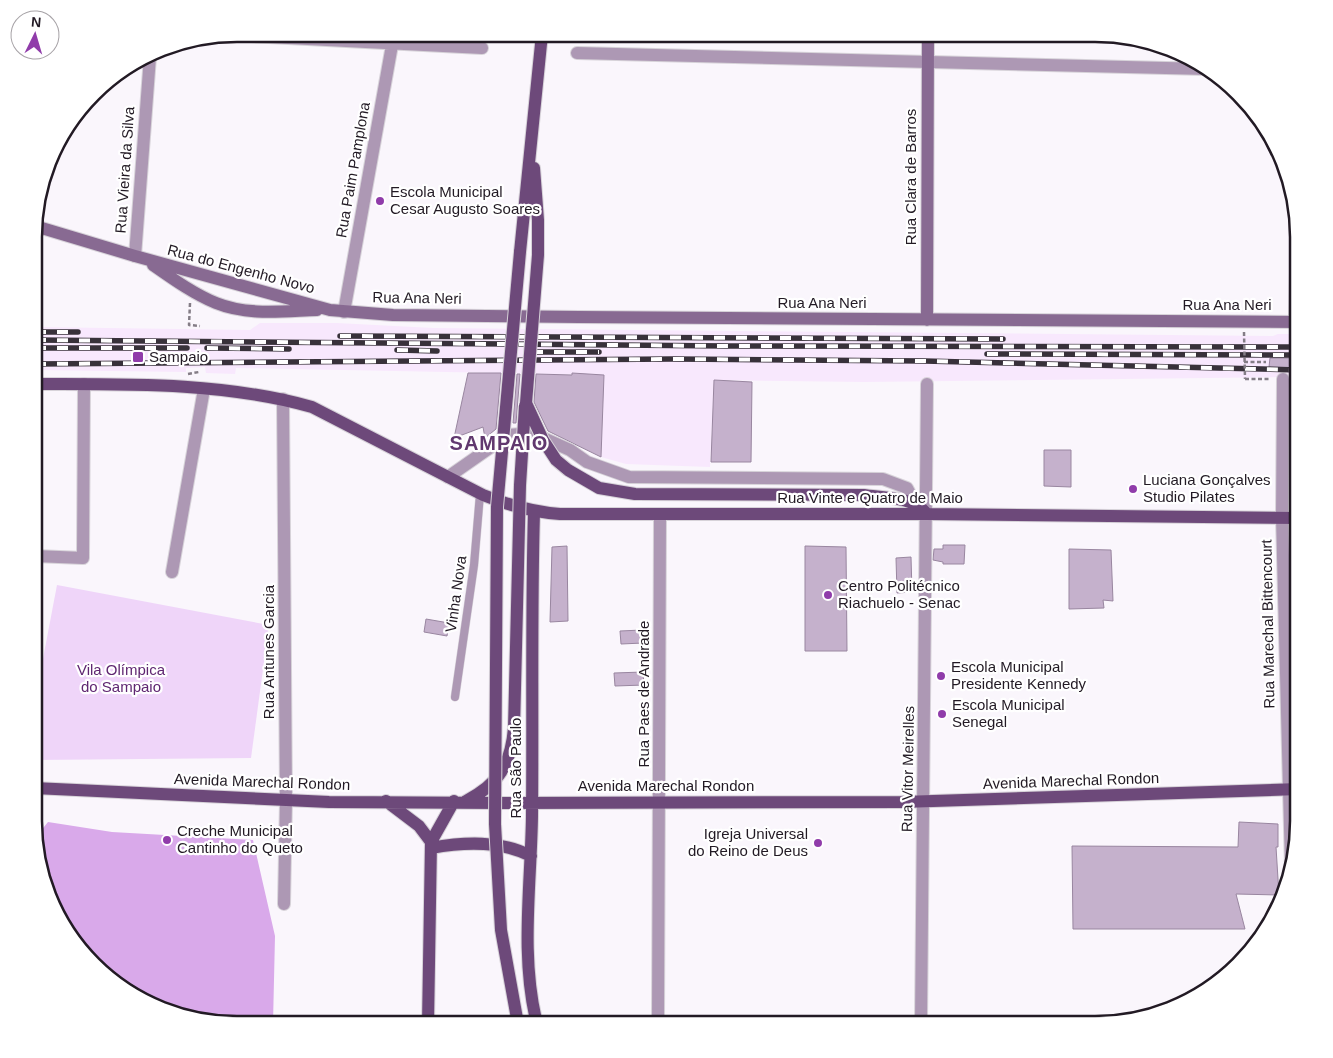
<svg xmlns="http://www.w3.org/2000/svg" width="1333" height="1058" font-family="Helvetica,sans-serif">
  <rect width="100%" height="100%" fill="#faf6fc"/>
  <path fill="#f8e8fd" d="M260,323H337L433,328L1273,336L1278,334H1299V377L864,382L714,380L710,467L626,464L601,457L604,375L236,368L235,374L206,373L205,367L186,368V372L35,370V327L250,330Z"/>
  <path fill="#efd5f9" d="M57,585L269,625L251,758L34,760V706Z"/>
  <path fill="#d9a9ea" d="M48,822L112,832L253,840L275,936L273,1024H224L160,1009L103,974L55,911L35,838Z"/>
  <path fill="#c5b1cc" stroke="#9986a0" d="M1270,358H1299V368L1269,367Z
    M468,373H501L496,429L485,438L483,427L454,438Z
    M572,373L604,375L601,457L548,431L534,402L536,374L572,375Z
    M517,374H520L516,423H513Z
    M714,380L752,382L751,462H711Z
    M1044,450H1071V487L1044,486Z
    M943,545H965L964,564H943V562L933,560L934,549H943Z
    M567,546L568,621L550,622L552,547Z
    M805,546L846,547L847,651H805Z
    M1069,549L1111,550L1113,601L1103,600L1104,608L1069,609Z
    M911,557L912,592L897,593L896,558Z
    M426,619L449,623L447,636L424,632Z
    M642,630L643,643L621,644L620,631Z
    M643,672L644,685L615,686L614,673Z
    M1239,822L1278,824V847H1276L1279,895L1236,894L1245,929H1073L1072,846L1238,847Z"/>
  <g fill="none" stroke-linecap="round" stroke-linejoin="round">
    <defs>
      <path id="lane" d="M455,697L474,565L480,494"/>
      <path id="street" d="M230,35L482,48
        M577,53L1206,69
        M135,256L150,57
        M344,312L394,34
        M1283,379L1282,517L1291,867
        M283,399L286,800L284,904
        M448,477L508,435L532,433L570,450L587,462L629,477L883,479L907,488L915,503
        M35,556L83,558L84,384
        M172,572L204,389
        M658,1024L660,515
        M921,1024L927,384"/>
      <path id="secondary" d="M35,226L135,256L330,310L393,315L579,317L1299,322
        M153,265C173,279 194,294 216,303C248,316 284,311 317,310
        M927,320L928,34
        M1295,322L1297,225"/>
      <path id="primary" d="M534,168L538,220V255
        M520,252L542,34
        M35,384C127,384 223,382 312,407L483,495C508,505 532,512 560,514H927L1299,518
        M863,495C884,498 913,496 927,514
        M534,512C531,613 533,715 532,816C531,885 520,957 537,1024
        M34,788L329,802L504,803L902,802L1299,789
        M386,801L419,826L431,842
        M466,801C499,784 511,764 514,728
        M431,848C464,842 500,840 531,856
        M428,1024L431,842L454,801"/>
    </defs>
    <use href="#lane" stroke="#d7d3d9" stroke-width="9"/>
    <use href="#street" stroke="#d7d3d9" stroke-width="14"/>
    <use href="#secondary" stroke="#d7d3d9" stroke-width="14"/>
    <use href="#primary" stroke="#d7d3d9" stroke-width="14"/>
    <path stroke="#847d86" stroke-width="2.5" stroke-dasharray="4 2.5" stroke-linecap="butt" d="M190,303L189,325L200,326
      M194,356H200
      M1244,362H1266
      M188,374L199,372
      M1245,379H1271"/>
    <use href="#lane" stroke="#ad98b4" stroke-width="8"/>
    <use href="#street" stroke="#ad98b4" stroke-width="12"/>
    <use href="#secondary" stroke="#886a92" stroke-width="12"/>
    <use href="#primary" stroke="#6d497a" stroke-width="12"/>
    <defs>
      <path id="rail" d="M35,332H78
        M340,336L1003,339
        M35,340L727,346L1299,347
        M35,348H187
        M207,348L289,349
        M397,350L437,351
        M532,352H599
        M987,354L1299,355
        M35,364L673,359L924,361L1299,370"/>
    </defs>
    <use href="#rail" stroke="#38313a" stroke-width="5.5"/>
    <use href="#rail" stroke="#fff" stroke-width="4" stroke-dasharray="11" stroke-linecap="butt"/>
    <defs>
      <path id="primary-bridge" d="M538,255L526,403L543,440L556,460L568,470L599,488L635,494L863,495
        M514,728L520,485L525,406
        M518,1024L501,930L495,824L497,507L520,252"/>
    </defs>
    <use href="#primary-bridge" stroke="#d7d3d9" stroke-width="14" stroke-linecap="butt"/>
    <path stroke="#847d86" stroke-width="2.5" stroke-dasharray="4 2.5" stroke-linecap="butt" d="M1244,332L1245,379"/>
    <use href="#primary-bridge" stroke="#6d497a" stroke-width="12"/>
  </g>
  <g fill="#903caa" stroke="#fff" stroke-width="2">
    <circle cx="380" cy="201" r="5"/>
    <rect x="132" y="351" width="12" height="12" rx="2.5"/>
    <circle cx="1133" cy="489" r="5"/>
    <circle cx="828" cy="595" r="5"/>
    <circle cx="941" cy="676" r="5"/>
    <circle cx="942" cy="714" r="5"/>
    <circle cx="167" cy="840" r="5"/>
    <circle cx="818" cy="843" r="5"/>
  </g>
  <g text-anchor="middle" stroke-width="4.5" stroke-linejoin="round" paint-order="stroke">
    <g font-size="15" fill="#221a24" stroke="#fff">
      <text transform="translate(125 170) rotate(-86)" y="5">Rua Vieira da Silva</text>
      <text transform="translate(353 170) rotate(-80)" y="5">Rua Paim Pamplona</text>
      <text transform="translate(911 177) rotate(-90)" y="5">Rua Clara de Barros</text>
      <text transform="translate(241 269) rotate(15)" y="5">Rua do Engenho Novo</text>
      <text transform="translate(417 298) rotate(1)" y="5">Rua Ana Neri</text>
      <text x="822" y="308">Rua Ana Neri</text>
      <text x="1227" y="310">Rua Ana Neri</text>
      <text x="870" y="503">Rua Vinte e Quatro de Maio</text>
      <text transform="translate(456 594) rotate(-82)" y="5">Vinha Nova</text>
      <text transform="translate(1268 624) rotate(-91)" y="5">Rua Marechal Bittencourt</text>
      <text transform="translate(269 652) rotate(-90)" y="5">Rua Antunes Garcia</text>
      <text transform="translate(644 694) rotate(-90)" y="5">Rua Paes de Andrade</text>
      <text transform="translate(516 768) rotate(-90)" y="5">Rua São Paulo</text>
      <text transform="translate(908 769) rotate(-89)" y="5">Rua Vitor Meirelles</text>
      <text transform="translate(1071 781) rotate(-2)" y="5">Avenida Marechal Rondon</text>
      <text transform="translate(262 782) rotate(2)" y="5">Avenida Marechal Rondon</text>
      <text x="666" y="791">Avenida Marechal Rondon</text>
    </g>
    <g font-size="15" fill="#221a24" stroke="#fff" text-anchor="start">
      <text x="390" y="197">Escola Municipal<tspan x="390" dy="17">Cesar Augusto Soares</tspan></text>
      <text x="149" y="362">Sampaio</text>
      <text x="1143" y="485">Luciana Gonçalves<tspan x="1143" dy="17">Studio Pilates</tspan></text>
      <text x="838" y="591">Centro Politécnico<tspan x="838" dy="17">Riachuelo - Senac</tspan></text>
      <text x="951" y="672">Escola Municipal<tspan x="951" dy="17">Presidente Kennedy</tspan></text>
      <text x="952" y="710">Escola Municipal<tspan x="952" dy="17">Senegal</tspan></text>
      <text x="177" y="836">Creche Municipal<tspan x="177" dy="17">Cantinho do Queto</tspan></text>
      <text x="808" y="839" text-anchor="end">Igreja Universal<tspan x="808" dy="17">do Reino de Deus</tspan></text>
    </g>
    <g font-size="15" fill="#5f2671" stroke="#fff">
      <text x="121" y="675">Vila Olímpica<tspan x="121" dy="17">do Sampaio</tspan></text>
    </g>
    <g font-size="20" font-weight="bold" letter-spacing="1" fill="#61386f" stroke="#fff">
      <text x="499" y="450">SAMPAIO</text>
    </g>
  </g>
  <path d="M0 0H1333V1058H0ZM237 42H1095A195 195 0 0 1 1290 237V821A195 195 0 0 1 1095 1016H237A195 195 0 0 1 42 821V237A195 195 0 0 1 237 42Z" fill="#fff" fill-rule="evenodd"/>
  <path fill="none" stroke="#221a24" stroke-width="2.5" d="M237 42H1095A195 195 0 0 1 1290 237V821A195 195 0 0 1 1095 1016H237A195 195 0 0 1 42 821V237A195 195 0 0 1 237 42Z"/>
  <g transform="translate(35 35) rotate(5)"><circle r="24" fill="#ffffff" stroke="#a7a3a7"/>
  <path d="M0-4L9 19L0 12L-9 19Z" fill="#903caa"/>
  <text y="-8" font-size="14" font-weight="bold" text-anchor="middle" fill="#221a24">N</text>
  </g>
</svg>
